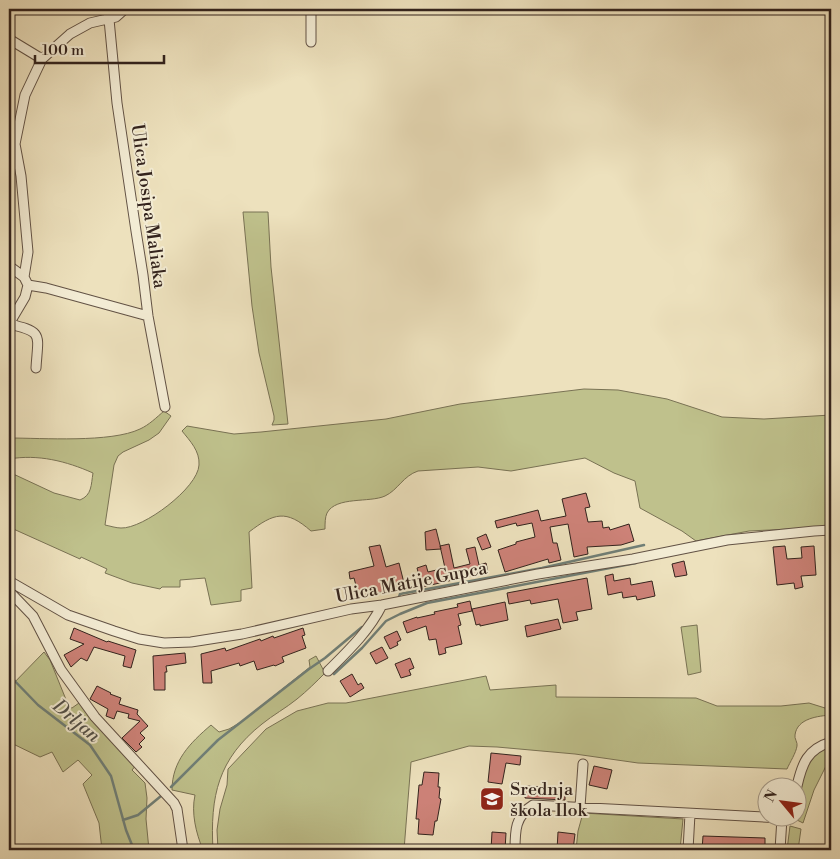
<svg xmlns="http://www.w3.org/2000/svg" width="840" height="859" font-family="'Libre Bodoni',serif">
  <rect width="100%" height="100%" fill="#ede1bd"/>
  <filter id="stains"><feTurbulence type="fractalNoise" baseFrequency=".004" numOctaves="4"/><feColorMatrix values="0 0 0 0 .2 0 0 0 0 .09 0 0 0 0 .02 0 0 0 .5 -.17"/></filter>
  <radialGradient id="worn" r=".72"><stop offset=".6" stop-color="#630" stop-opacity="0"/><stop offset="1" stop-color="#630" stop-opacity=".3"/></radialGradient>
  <path fill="#bfc18c" stroke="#797254" d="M243,212H268L271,267L288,424L272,425L274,420V416L259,353L252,306Z
    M584,389L618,390L667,399L722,417L764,419L831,415V527L749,531L696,541L682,531L640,508L635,481L614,473L585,458L511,471L478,467L418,471C403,476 398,490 385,496C370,503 336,496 327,513C325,517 325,524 325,529L311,531C286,509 274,513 249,532L252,588L241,590V601L211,605L205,578L180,580V587H162L160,589L132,583L105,573L107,569L81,557L80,559L9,527V472L54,493L80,500C92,495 91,485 93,473C66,461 38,454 9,459V438C42,438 111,443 140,429C149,425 157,417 164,411L171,416L159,433L149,440L123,452L118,456L114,465L105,525C110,526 116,528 121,528C143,529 198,488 199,465C200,451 190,441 182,431L187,426L234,434L261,432L386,419L460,404Z
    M697,625L701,672L688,675L681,627Z
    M44,652L50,660L69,707L72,708L79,703L137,764L132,770L145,783L147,798L146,819L149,850H102L99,823L83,784L92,775L78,760L63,772L52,752L40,757L9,742V711L13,702L9,699V688Z
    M316,656L325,673C316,682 307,691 297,699C286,708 273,715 262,724C218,759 210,796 213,850H203C196,833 191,813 195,795L172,790C172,761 190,743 211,725L219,732L229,729L241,722L310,667L309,660Z
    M486,676L490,690L556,685V697L696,698L717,706H781L809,703L825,708L831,707V715C819,716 797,718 795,735C794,738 798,743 797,746C796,753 790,762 787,769L638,763L575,754L497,747L469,746L411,762L404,850H218L217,830L220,809L227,785L228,769L266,729L297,711L328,703H346Z
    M831,746V756L814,790L803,823L795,819L798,816C798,792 802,752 831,746Z
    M583,813L683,819L680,850H576L578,831Z
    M790,826L801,829L798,850H787Z"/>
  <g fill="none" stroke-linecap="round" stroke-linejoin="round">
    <path stroke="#707f77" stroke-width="2.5" d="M399,597L400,594L542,568L644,545
      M333,671L334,674L362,648L386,621L400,614L427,603L636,563
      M9,675L38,705L90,745L111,776L126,830L134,850
      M171,787L218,740L309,669L325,658L362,627
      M123,820L138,815L161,796"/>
  </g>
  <path fill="#cd8278" stroke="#33231d" d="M586,493L590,507L585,508L588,522L602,521L603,528L609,527L610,530L629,524L634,541L621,545L587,547L588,554L574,557L568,524L550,527L553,543H557L561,560L549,563L548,559L505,572L498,550L516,544V542L535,537L532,523L517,526L516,523L497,528L495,521L538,510L541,521L566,516L562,499Z
    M436,529L441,549L426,550L425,532Z
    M486,534L491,547L482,550L477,538Z
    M449,544L454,568L470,564L466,549L475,547L479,565L486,563L488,572L422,587L417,568L426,565L428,572L445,568L440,546Z
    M380,545L386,567L399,563L405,587L359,597L354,578L350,579L349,572L374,566L369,547Z
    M785,546L787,559L802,558L801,547L814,546L816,575L801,576L803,587L795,589L794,583L777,585L773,547Z
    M684,561L687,575L675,577L672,564Z
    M613,574L614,581L630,578L631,585L652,581L655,596L637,600L636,596L623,598L622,592L608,595L605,576Z
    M587,578L592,609L576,612L578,620L563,623L558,599L531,604L530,600L509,604L507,593Z
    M470,601L472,611L458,614L461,625L458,626L462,644L445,648L446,653L439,655L436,639L429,640L426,626L407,633L403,622L417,617V618L435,614L434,612L458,607L457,604Z
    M505,602L508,620L480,626V624L476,625L472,609Z
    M558,619L561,629L527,637L525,626Z
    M74,628L107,642L108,641L136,650L131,668L123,666L125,656L94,647L87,661L81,658L71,667L64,655L84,644L70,639Z
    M303,628L305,635L302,636L306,648L282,657L284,662L275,666L274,665L257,670L254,661L240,666L239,663L211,671L212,683H203L201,654L225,648L226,651L260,639L261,641L273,636L274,638Z
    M397,631L401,640L397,642L398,645L390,649L384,637Z
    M382,647L388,658L376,664L370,653Z
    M185,653L186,663L166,666L167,672H165V690H154L153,656Z
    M410,658L414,668L409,670L411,675L401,678L395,664Z
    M352,674L358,685L361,683L364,688L350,697L340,681Z
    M97,686L111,693L110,694L121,698L119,704L138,710L137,714L148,726L140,733L145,738L139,744L142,747L136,752L122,738L140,721L128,718L129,714L117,711L114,719L106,716L108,709L90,699Z
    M491,753L521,756L520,765L506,763L502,784L488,782Z
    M594,766L612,770L607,789L589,785Z
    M424,772L439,773L438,787H440L439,798L441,799L437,821H435L433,835L418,834L419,819H416L419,785H422Z
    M526,786L565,788V800L525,798Z
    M492,832L506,833L505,850H491Z
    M558,832L575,834L573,850H557Z
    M703,836L765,838V850H702Z"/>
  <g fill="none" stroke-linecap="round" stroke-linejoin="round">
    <defs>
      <path id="minor" d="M108,9L117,103L136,231L143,275L148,316L165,407
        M9,39L42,59
        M311,42V9
        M9,266L24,277
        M28,285L46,288L148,316
        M9,324L25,297L28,285L24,277L28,252L21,176L15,144L25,95L42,59L70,34L90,23L116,17L125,9
        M9,324C44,332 38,334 36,368
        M9,581L68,615L114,631L139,639L164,643L191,642L242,634L351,609L382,605L538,574L633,559L727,540L814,531L831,530
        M9,591L33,616L61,670L95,717L174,803L177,809L183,850
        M328,671C349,650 369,631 382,605
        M797,786C802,764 807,749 831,742
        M580,807L583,764
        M515,850C515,831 515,816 533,805L782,818L786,816
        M688,850L690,814
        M780,850L782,818"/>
    </defs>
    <use href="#minor" stroke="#625245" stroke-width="11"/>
    <use href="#minor" stroke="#f3ecd4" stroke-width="9"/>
  </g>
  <defs>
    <symbol id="school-square" viewBox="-11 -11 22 22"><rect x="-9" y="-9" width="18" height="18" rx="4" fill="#8f2418" stroke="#f3ecd4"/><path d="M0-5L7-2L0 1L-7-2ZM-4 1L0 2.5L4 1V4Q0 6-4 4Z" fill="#fff"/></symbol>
  </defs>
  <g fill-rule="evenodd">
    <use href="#school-square" x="478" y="785" width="28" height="28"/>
  </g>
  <g text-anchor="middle" stroke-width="4" stroke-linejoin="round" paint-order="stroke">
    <g font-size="18" fill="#33231d" stroke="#f3ecd4">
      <text transform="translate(149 206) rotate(82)" y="6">Ulica Josipa Maliaka</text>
      <text transform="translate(411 582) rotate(-11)" y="6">Ulica Matije Gupca</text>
    </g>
    <g font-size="18" fill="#33231d" stroke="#f3ecd4" text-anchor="start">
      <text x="510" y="795">Srednja<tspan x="510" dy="21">škola Ilok</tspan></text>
    </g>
    <g font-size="19" font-style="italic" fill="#52514a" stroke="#f3ecd4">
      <text transform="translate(77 720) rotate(40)" y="7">Drljan</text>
    </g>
  </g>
  <rect width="840" height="859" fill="none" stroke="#ede1bd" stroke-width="30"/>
  <rect x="10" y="10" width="820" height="839" fill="none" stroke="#33231d" stroke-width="2.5"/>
  <rect x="15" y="15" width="810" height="829" fill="none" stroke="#33231d"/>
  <g transform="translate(782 802) rotate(299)"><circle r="24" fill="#f3ecd4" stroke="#a69c8b"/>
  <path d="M0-4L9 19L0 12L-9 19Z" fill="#8f2418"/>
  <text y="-8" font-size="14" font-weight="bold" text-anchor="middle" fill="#33231d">N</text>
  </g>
  <path d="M35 55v8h129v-8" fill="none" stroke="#33231d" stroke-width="2.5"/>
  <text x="42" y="55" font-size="15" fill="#33231d" stroke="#f3ecd4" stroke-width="4" paint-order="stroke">100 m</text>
  <rect width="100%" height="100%" filter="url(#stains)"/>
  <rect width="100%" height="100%" fill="url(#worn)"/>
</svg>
